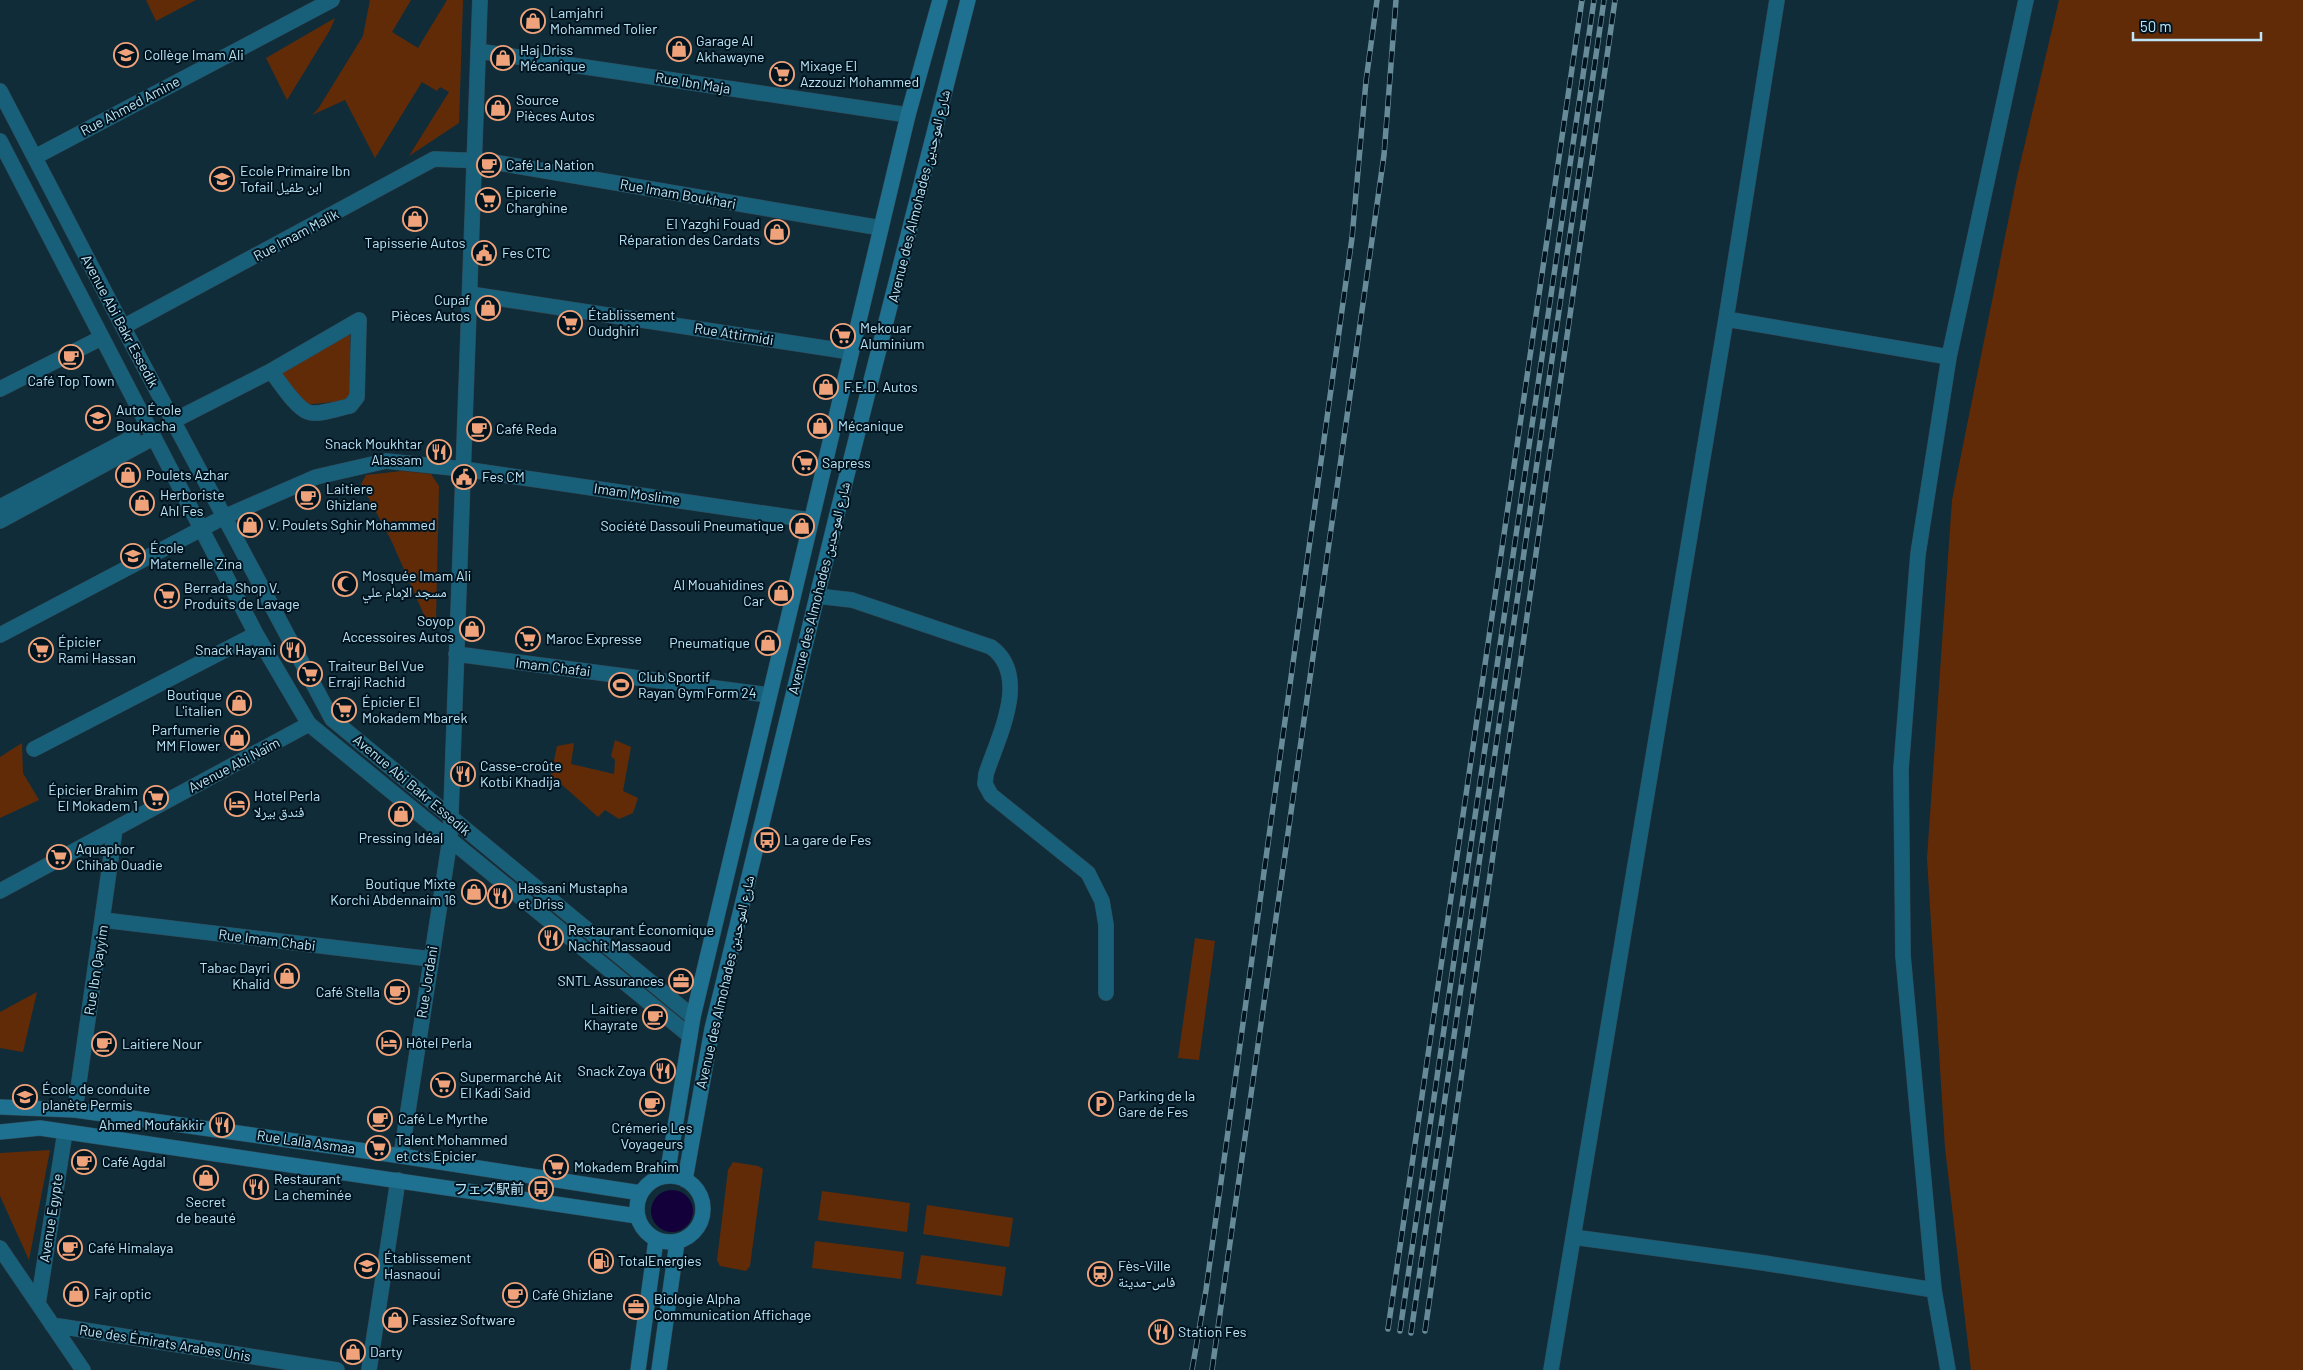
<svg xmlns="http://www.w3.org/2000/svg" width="2303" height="1370" font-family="Barlow,'Noto Naskh Arabic','Noto Sans SC','Noto Sans JP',sans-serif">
  <rect width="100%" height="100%" fill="#102c38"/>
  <path fill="#622b08" d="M146,0H196L156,21Z
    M370,0H411L392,32L418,48L447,0H463L459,123L409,156L449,92L440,87L437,91L422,82L375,158L345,100L312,115L318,109L363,36Z
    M2059,0H2303V1370H1971L1945,1148L1927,858L1952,500L2017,177Z
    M335,18L330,30L287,100L266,58Z
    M350,331L351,400L304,405L276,370Z
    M402,471L431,474L439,486L436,621L428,624L391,540L361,484L366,475Z
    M615,740L631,747L623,791L638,798L633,813L619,819L605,810L598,817L551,775L557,746L574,743L571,764L614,774L615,760L611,756Z
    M22,743L23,773L39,800L0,818V757Z
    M1195,938L1215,941L1199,1060L1178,1058Z
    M37,992L23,1052L0,1048V1012Z
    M50,1150L29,1260L0,1196V1153Z
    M733,1162L758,1166L763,1169L750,1266L746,1271L720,1266L717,1260L728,1170Z
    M822,1191L910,1203L907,1232L818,1220Z
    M927,1205L1013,1218L1009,1247L923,1234Z
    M815,1241L904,1252L901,1279L812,1268Z
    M921,1255L1006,1267L1002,1296L916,1284Z"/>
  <path fill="#13003a" d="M651 1211a21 21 0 1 1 42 0a21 21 0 1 1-42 0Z"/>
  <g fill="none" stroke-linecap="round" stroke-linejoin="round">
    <defs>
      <path id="street" d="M478,51L908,115
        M0,91L123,327L332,719L693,1017
        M0,141L256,634L309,724L690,1036
        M35,157L332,0
        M470,294L851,352
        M1726,319L1949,357
        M123,327L434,159L487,161L881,228
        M271,371L359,320
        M0,389L101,338
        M173,421L271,371C279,381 296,408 308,412C319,416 339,408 350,406L357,397L359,320
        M0,507L133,437
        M0,521L153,438
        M817,596L852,600L991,647C1031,676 998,737 986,774L985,784L991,795L1088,873L1102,901L1106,925V993
        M0,635L224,517L316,477L386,461L463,469L810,520
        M456,654L769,695
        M34,749L256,634
        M0,891L309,724
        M103,920L431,959
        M75,1110L115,829
        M401,1156L450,839L480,0
        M1573,1237L1764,1263L1934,1290
        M0,1248L83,1370
        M38,1304L65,1132
        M52,1325L337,1370
        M369,1370L398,1180
        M1551,1370L1726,319L1777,0
        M1948,1370L1934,1290L1903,956L1901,769L1918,554L1949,357L2026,0"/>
      <path id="secondary" d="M0,1107L75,1110L401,1156L641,1193
        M0,1132L40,1128L637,1216
        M637 1209a33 33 0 1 1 66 0a33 33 0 1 1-66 0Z
        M667,1176L693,1017L908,115L940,0
        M685,1180L712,1029L836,518L968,0
        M638,1370L656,1240
        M659,1370L677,1242"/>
    </defs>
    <use href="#street" stroke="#314a57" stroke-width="16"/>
    <use href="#secondary" stroke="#314a57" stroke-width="16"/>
    <use href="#street" stroke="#185f7a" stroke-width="15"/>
    <use href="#secondary" stroke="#1e7190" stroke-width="15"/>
    <defs>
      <path id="rail" d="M1388,1329L1582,0
        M1400,1331L1594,0
        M1425,1331L1615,0
        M1411,1333L1604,0
        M1192,1370L1206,1290L1352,238L1366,81L1377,0
        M1212,1370L1384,155L1396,0"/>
    </defs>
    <use href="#rail" stroke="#688b9a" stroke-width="5.5"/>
    <use href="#rail" stroke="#00141f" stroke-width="4" stroke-dasharray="11" stroke-linecap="butt"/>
  </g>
  <defs>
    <symbol id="shop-ring" viewBox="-11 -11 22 22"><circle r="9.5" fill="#00141f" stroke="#f0a27a" stroke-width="1.5"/><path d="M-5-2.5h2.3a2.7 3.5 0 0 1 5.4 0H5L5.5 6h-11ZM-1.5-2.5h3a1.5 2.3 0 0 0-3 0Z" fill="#f0a27a"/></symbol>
    <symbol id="school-ring" viewBox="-11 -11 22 22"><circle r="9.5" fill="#00141f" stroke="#f0a27a" stroke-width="1.5"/><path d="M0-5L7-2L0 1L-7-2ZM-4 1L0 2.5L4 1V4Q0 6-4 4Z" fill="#f0a27a"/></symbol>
    <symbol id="supermarket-ring" viewBox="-11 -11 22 22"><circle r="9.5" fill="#00141f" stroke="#f0a27a" stroke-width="1.5"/><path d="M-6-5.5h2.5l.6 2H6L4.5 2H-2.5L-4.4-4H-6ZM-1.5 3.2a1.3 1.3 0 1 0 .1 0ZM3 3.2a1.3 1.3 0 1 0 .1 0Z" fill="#f0a27a"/></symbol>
    <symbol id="cafe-ring" viewBox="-11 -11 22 22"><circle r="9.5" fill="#00141f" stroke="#f0a27a" stroke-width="1.5"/><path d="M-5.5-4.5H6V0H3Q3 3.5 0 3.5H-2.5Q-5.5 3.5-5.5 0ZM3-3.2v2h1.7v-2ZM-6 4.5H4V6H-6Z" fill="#f0a27a"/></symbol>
    <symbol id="civic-ring" viewBox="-11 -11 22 22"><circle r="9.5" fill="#00141f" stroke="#f0a27a" stroke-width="1.5"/><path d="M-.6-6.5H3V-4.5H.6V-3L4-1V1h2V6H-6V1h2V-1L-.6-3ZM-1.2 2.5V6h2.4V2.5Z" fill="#f0a27a"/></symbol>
    <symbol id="restaurant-ring" viewBox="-11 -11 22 22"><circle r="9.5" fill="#00141f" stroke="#f0a27a" stroke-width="1.5"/><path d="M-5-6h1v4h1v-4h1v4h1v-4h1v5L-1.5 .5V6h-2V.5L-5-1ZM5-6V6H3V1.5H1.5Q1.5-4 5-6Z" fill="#f0a27a"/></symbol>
    <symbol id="mosque-ring" viewBox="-11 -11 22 22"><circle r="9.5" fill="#00141f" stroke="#f0a27a" stroke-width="1.5"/><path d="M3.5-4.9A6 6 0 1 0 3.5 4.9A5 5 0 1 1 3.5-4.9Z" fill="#f0a27a"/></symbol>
    <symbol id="stadium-ring" viewBox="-11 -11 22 22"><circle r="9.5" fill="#00141f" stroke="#f0a27a" stroke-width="1.5"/><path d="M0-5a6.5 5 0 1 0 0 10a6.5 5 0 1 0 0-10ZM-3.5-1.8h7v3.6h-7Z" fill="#f0a27a"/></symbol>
    <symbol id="hotel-ring" viewBox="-11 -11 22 22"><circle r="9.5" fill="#00141f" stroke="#f0a27a" stroke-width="1.5"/><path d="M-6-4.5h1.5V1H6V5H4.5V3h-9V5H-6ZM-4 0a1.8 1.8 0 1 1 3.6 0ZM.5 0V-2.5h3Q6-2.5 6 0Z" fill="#f0a27a"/></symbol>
    <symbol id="bus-ring" viewBox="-11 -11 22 22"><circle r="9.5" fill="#00141f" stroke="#f0a27a" stroke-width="1.5"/><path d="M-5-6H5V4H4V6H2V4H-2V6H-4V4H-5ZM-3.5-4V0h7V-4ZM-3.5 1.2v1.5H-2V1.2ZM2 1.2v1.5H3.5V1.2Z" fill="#f0a27a"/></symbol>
    <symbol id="office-ring" viewBox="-11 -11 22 22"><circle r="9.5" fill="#00141f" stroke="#f0a27a" stroke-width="1.5"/><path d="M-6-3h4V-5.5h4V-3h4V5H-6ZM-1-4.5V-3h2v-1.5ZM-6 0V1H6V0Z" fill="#f0a27a"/></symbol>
    <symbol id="parking-ring" viewBox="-11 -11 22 22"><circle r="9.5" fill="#00141f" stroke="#f0a27a" stroke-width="1.5"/><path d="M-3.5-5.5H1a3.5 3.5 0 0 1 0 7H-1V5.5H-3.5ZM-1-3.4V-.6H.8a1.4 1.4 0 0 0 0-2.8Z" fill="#f0a27a"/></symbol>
    <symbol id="fuel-ring" viewBox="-11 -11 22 22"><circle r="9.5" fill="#00141f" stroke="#f0a27a" stroke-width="1.5"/><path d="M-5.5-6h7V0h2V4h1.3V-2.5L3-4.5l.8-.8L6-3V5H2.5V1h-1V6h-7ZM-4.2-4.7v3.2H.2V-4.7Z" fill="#f0a27a"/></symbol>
    <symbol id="station-ring" viewBox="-11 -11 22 22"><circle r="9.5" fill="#00141f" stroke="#f0a27a" stroke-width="1.5"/><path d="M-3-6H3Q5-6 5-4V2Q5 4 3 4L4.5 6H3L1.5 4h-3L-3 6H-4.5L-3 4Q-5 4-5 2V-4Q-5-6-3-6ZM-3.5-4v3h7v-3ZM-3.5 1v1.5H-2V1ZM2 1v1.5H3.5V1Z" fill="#f0a27a"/></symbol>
  </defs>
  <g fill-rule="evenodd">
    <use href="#shop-ring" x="519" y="7" width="28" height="28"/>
    <use href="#shop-ring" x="665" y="35" width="28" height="28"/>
    <use href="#school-ring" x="112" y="41" width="28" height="28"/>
    <use href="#shop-ring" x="489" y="44" width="28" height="28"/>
    <use href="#supermarket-ring" x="768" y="60" width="28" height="28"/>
    <use href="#shop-ring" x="484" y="94" width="28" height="28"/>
    <use href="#cafe-ring" x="475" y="151" width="28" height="28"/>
    <use href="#school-ring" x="208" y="165" width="28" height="28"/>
    <use href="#supermarket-ring" x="474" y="186" width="28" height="28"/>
    <use href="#shop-ring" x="401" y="205" width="28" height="28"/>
    <use href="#shop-ring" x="763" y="218" width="28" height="28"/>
    <use href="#civic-ring" x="470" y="239" width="28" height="28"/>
    <use href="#shop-ring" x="474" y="294" width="28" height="28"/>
    <use href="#supermarket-ring" x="556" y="309" width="28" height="28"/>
    <use href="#supermarket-ring" x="829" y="322" width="28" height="28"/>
    <use href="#cafe-ring" x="57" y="343" width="28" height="28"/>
    <use href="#shop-ring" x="812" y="373" width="28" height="28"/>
    <use href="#school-ring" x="84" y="404" width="28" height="28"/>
    <use href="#shop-ring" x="806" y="412" width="28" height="28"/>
    <use href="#cafe-ring" x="465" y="415" width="28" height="28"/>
    <use href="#restaurant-ring" x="425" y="438" width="28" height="28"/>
    <use href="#supermarket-ring" x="791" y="449" width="28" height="28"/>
    <use href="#shop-ring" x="114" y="461" width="28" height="28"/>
    <use href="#civic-ring" x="450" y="463" width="28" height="28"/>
    <use href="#cafe-ring" x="294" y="483" width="28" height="28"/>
    <use href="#shop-ring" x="128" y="489" width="28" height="28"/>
    <use href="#shop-ring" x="236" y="511" width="28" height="28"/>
    <use href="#shop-ring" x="788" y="512" width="28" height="28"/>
    <use href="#school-ring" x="119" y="542" width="28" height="28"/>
    <use href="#mosque-ring" x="331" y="570" width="28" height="28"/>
    <use href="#shop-ring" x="767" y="579" width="28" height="28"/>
    <use href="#supermarket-ring" x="153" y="582" width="28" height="28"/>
    <use href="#shop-ring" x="458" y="615" width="28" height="28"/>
    <use href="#supermarket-ring" x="514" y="625" width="28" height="28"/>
    <use href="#shop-ring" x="754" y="629" width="28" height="28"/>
    <use href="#supermarket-ring" x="27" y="636" width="28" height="28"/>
    <use href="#restaurant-ring" x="279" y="636" width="28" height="28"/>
    <use href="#supermarket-ring" x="296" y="660" width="28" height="28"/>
    <use href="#stadium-ring" x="607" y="671" width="28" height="28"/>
    <use href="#shop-ring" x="225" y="689" width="28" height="28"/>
    <use href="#supermarket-ring" x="330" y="696" width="28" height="28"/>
    <use href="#shop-ring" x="223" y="724" width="28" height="28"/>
    <use href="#restaurant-ring" x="449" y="760" width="28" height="28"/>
    <use href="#supermarket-ring" x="142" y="784" width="28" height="28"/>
    <use href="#hotel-ring" x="223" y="790" width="28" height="28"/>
    <use href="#shop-ring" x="387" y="800" width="28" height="28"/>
    <use href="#bus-ring" x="753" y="826" width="28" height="28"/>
    <use href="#supermarket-ring" x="45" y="843" width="28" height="28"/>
    <use href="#shop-ring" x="460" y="878" width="28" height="28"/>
    <use href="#restaurant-ring" x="486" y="882" width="28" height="28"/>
    <use href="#restaurant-ring" x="537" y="924" width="28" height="28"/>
    <use href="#shop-ring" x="273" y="962" width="28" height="28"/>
    <use href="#office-ring" x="667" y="967" width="28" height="28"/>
    <use href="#cafe-ring" x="383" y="978" width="28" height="28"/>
    <use href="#cafe-ring" x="641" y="1003" width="28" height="28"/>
    <use href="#hotel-ring" x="375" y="1029" width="28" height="28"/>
    <use href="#cafe-ring" x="90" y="1030" width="28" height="28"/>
    <use href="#restaurant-ring" x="649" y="1057" width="28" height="28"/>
    <use href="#supermarket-ring" x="429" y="1071" width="28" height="28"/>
    <use href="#school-ring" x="11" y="1083" width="28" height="28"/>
    <use href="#cafe-ring" x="638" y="1090" width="28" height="28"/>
    <use href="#parking-ring" x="1087" y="1090" width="28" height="28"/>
    <use href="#cafe-ring" x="366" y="1105" width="28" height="28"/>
    <use href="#restaurant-ring" x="208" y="1111" width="28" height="28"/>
    <use href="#supermarket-ring" x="364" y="1134" width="28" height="28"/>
    <use href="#cafe-ring" x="70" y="1148" width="28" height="28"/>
    <use href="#supermarket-ring" x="542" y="1153" width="28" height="28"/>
    <use href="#shop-ring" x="192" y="1164" width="28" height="28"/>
    <use href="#restaurant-ring" x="242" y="1173" width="28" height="28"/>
    <use href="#bus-ring" x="527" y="1175" width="28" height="28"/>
    <use href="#cafe-ring" x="56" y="1234" width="28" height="28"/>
    <use href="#fuel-ring" x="587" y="1247" width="28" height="28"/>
    <use href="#school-ring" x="353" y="1252" width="28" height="28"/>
    <use href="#station-ring" x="1086" y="1260" width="28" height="28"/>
    <use href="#shop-ring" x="62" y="1280" width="28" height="28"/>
    <use href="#cafe-ring" x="501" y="1281" width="28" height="28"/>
    <use href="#office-ring" x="622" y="1293" width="28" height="28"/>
    <use href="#shop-ring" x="381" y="1306" width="28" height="28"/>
    <use href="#restaurant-ring" x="1147" y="1318" width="28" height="28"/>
    <use href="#shop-ring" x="339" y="1338" width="28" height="28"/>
  </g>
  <g text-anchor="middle" stroke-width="4" stroke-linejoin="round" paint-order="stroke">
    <g font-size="14" fill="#bce5f8" stroke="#00141f" text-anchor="start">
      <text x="550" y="18">Lamjahri<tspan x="550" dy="16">Mohammed Tolier</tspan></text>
      <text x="696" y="46">Garage Al<tspan x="696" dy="16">Akhawayne</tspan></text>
      <text x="520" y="55">Haj Driss<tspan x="520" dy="16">Mécanique</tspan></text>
      <text x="144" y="60">Collège Imam Ali</text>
      <text x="800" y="71">Mixage El<tspan x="800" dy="16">Azzouzi Mohammed</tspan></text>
      <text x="516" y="105">Source<tspan x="516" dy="16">Pièces Autos</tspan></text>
      <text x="506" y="170">Café La Nation</text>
      <text x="240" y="176">Ecole Primaire Ibn<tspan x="240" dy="16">Tofail ابن طفيل</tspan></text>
      <text x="506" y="197">Epicerie<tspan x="506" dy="16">Charghine</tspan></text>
      <text x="760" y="229" text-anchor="end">El Yazghi Fouad<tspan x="760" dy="16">Réparation des Cardats</tspan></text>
      <text x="415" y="248" text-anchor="middle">Tapisserie Autos</text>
      <text x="502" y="258">Fes CTC</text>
      <text x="470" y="305" text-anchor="end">Cupaf<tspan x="470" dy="16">Pièces Autos</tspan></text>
      <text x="588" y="320">Établissement<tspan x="588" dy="16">Oudghiri</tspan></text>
      <text x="860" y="333">Mekouar<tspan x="860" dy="16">Aluminium</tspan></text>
      <text x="71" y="386" text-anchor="middle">Café Top Town</text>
      <text x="844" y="392">F.E.D. Autos</text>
      <text x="116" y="415">Auto École<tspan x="116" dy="16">Boukacha</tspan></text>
      <text x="838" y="431">Mécanique</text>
      <text x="496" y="434">Café Reda</text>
      <text x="422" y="449" text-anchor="end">Snack Moukhtar<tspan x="422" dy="16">Alassam</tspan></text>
      <text x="822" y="468">Sapress</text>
      <text x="146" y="480">Poulets Azhar</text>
      <text x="482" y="482">Fes CM</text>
      <text x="326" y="494">Laitiere<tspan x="326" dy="16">Ghizlane</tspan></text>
      <text x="160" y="500">Herboriste<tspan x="160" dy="16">Ahl Fes</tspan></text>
      <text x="268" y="530">V. Poulets Sghir Mohammed</text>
      <text x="784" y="531" text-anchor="end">Société Dassouli Pneumatique</text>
      <text x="150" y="553">École<tspan x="150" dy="16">Maternelle Zina</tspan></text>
      <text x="362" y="581">Mosquée Imam Ali<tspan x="362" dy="16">مسجد الإمام علي</tspan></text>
      <text x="764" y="590" text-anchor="end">Al Mouahidines<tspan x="764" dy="16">Car</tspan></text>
      <text x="184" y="593">Berrada Shop V.<tspan x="184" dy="16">Produits de Lavage</tspan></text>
      <text x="454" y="626" text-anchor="end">Soyop<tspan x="454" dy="16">Accessoires Autos</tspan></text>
      <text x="546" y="644">Maroc Expresse</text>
      <text x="58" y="647">Épicier<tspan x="58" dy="16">Rami Hassan</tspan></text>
      <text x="750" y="648" text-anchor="end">Pneumatique</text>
      <text x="276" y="655" text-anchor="end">Snack Hayani</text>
      <text x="328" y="671">Traiteur Bel Vue<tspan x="328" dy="16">Erraji Rachid</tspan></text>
      <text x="638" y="682">Club Sportif<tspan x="638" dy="16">Rayan Gym Form 24</tspan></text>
      <text x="222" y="700" text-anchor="end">Boutique<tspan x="222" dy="16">L'italien</tspan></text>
      <text x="362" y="707">Épicier El<tspan x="362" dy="16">Mokadem Mbarek</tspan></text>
      <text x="220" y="735" text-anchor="end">Parfumerie<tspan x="220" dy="16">MM Flower</tspan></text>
      <text x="480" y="771">Casse-croûte<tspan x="480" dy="16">Kotbi Khadija</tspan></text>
      <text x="138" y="795" text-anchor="end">Épicier Brahim<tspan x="138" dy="16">El Mokadem 1</tspan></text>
      <text x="254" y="801">Hotel Perla<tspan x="254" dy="16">فندق بيرلا</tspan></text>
      <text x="401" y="843" text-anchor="middle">Pressing Idéal</text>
      <text x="784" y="845">La gare de Fes</text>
      <text x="76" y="854">Aquaphor<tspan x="76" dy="16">Chihab Ouadie</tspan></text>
      <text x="456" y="889" text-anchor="end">Boutique Mixte<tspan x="456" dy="16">Korchi Abdennaim 16</tspan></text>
      <text x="518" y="893">Hassani Mustapha<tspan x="518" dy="16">et Driss</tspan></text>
      <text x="568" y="935">Restaurant Économique<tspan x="568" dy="16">Nachit Massaoud</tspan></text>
      <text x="270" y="973" text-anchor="end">Tabac Dayri<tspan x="270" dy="16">Khalid</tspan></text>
      <text x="664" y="986" text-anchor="end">SNTL Assurances</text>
      <text x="380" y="997" text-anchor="end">Café Stella</text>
      <text x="638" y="1014" text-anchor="end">Laitiere<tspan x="638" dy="16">Khayrate</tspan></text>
      <text x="406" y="1048">Hôtel Perla</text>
      <text x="122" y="1049">Laitiere Nour</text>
      <text x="646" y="1076" text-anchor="end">Snack Zoya</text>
      <text x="460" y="1082">Supermarché Ait<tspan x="460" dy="16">El Kadi Said</tspan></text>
      <text x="42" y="1094">École de conduite<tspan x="42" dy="16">planète Permis</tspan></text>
      <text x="1118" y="1101">Parking de la<tspan x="1118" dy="16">Gare de Fes</tspan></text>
      <text x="398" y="1124">Café Le Myrthe</text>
      <text x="204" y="1130" text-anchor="end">Ahmed Moufakkir</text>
      <text x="652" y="1133" text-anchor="middle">Crémerie Les<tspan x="652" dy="16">Voyageurs</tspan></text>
      <text x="396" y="1145">Talent Mohammed<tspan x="396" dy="16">et cts Epicier</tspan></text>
      <text x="102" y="1167">Café Agdal</text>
      <text x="574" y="1172">Mokadem Brahim</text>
      <text x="274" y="1184">Restaurant<tspan x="274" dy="16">La cheminée</tspan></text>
      <text x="524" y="1194" text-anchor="end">フェズ駅前</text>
      <text x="206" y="1207" text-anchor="middle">Secret<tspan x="206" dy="16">de beauté</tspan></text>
      <text x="88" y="1253">Café Himalaya</text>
      <text x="384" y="1263">Établissement<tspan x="384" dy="16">Hasnaoui</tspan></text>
      <text x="618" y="1266">TotalEnergies</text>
      <text x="1118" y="1271">Fès-Ville<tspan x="1118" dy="16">فاس-مدينة</tspan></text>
      <text x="94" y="1299">Fajr optic</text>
      <text x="532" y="1300">Café Ghizlane</text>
      <text x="654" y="1304">Biologie Alpha<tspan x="654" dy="16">Communication Affichage</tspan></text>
      <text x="412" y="1325">Fassiez Software</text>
      <text x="1178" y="1337">Station Fes</text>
      <text x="370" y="1357">Darty</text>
    </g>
    <g font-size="14" fill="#bce5f8" stroke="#00141f">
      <text transform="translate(693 83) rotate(9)" y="5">Rue Ibn Maja</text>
      <text transform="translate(130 106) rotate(-28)" y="5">Rue Ahmed Amine</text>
      <text transform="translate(678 194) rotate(10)" y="5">Rue Imam Boukhari</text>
      <text transform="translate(919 196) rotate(-76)" y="5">Avenue des Almohades شارع الموحدين</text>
      <text transform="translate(296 235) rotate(-28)" y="5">Rue Imam Malik</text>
      <text transform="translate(120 321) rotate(62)" y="5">Avenue Abi Bakr Essedik</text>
      <text transform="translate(734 334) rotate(9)" y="5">Rue Attirmidi</text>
      <text transform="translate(637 494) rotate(8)" y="5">Imam Moslime</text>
      <text transform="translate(819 588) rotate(-76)" y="5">Avenue des Almohades شارع الموحدين</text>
      <text transform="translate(553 667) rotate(7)" y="5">Imam Chafai</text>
      <text transform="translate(234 765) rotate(-28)" y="5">Avenue Abi Naïm</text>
      <text transform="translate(412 785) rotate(40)" y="5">Avenue Abi Bakr Essedik</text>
      <text transform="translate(267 940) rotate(7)" y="5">Rue Imam Chabi</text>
      <text transform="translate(96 970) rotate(-81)" y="5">Rue Ibn Qayyim</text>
      <text transform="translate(427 982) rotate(-81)" y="5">Rue Jordani</text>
      <text transform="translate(725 982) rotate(-77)" y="5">Avenue des Almohades شارع الموحدين</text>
      <text transform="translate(306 1142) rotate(8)" y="5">Rue Lalla Asmaa</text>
      <text transform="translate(51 1218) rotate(-81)" y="5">Avenue Egypte</text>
      <text transform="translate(165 1343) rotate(9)" y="5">Rue des Émirats Arabes Unis</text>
    </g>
  </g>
  <path d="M2133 32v8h128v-8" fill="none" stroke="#bce5f8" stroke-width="2.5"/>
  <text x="2140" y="32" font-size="15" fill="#bce5f8" stroke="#00141f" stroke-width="4" paint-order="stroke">50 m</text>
</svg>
